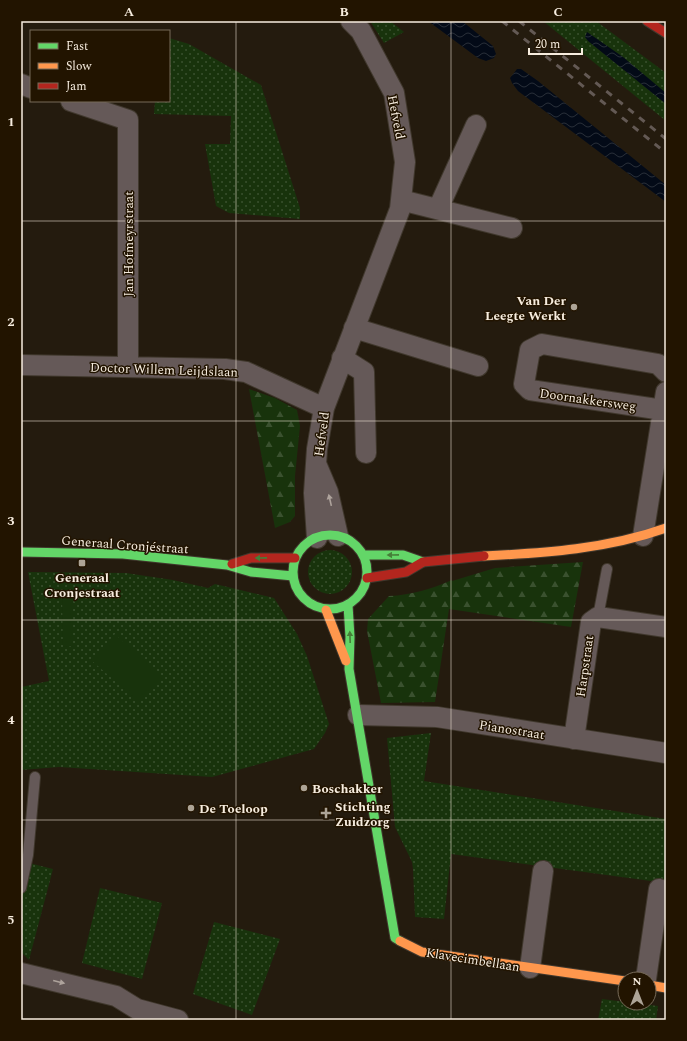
<svg xmlns="http://www.w3.org/2000/svg" width="687" height="1041" font-family="Spectral,serif">
  <defs>
    <pattern id="grass-dots" width="8" height="8" patternUnits="userSpaceOnUse"><rect width="8" height="8" fill="#18330c"/><path d="M2 2h.1M6 6h.1" fill="none" stroke="#3a512f" stroke-width="1.8" stroke-linecap="round"/></pattern>
    <pattern id="forest-firs" width="22" height="20" patternUnits="userSpaceOnUse"><rect width="22" height="20" fill="#18330c"/><path d="M5 1l3.5 6h-7zM16 11l3.5 6h-7z" fill="#3a512f"/></pattern>
    <pattern id="water-waves" width="16" height="10" patternUnits="userSpaceOnUse"><rect width="16" height="10" fill="#030a17"/><path d="M0 5q4-4 8 0t8 0" fill="none" stroke="#282e38"/></pattern>
  </defs>
  <rect width="100%" height="100%" fill="#241b0e"/>
  <path fill="url(#grass-dots)" d="M370,21H390L404,32L384,43Z
    M543,21H596L666,73V121Z
    M169,38L189,44L261,85L300,208V219L229,213L216,206L205,144H230L231,116L154,114L155,101H169Z
    M308 572a22 22 0 1 1 44 0a22 22 0 1 1-44 0Z
    M28,572L126,573L173,580L208,588L215,584L274,598L297,634L307,656L329,724L325,733L314,749L212,777L59,767L21,770V687L49,681Z
    M431,733L424,781L666,819V883L451,854L444,919L415,917L413,869L412,862L395,827L387,738Z
    M21,861L53,869L29,960L21,952Z
    M100,888L162,903L142,979L82,963Z
    M214,922L280,939L252,1015L193,994Z
    M602,999L658,1006L656,1020H598Z"/>
  <path fill="url(#forest-firs)" d="M249,389L275,398L297,410L300,426L295,476V516L290,522L275,528Z
    M583,562L571,627L449,609L435,702L381,703L367,631L368,619L389,596C412,595 431,589 452,580V581L495,568Z"/>
  <path fill="#18330c" d="M62,596H73V646L63,647Z
    M115,634L162,678L139,702L91,660Z"/>
  <path fill="url(#water-waves)" d="M428,21H462L493,46L496,54L494,58L486,61L478,58Z
    M587,32L623,57L666,93V104L588,41L585,37Z
    M517,69H521L538,81L666,185V202L518,91L512,83L510,78Z"/>
  <g fill="none" stroke-linecap="round" stroke-linejoin="round">
    <defs>
      <path id="lane" d="M598,617L607,569
        M21,888L28,855L35,777"/>
      <path id="street" d="M21,84L31,88
        M71,101L128,120V367
        M401,200L512,228
        M438,209L476,125
        M354,328L478,366
        M342,358L364,372L366,453
        M21,365L225,369L246,372L324,408
        M663,410L530,390L524,384L530,350L542,344L658,364L666,372
        M317,466L328,492L338,536
        M643,536L666,392
        M317,538L314,493L317,449L324,408L400,209L405,162L394,93L361,31L351,21
        M358,715L437,717L666,753
        M574,739L591,622L598,617L666,627
        M530,968L543,871
        M21,973L116,996L137,1009L178,1020
        M646,979L659,889"/>
      <path id="fast" d="M293 572a37 37 0 1 1 74 0a37 37 0 1 1-74 0Z
        M21,552L123,554L227,565L251,572L293,576
        M363,555H403L423,562
        M348,605L350,637L349,669L395,938L400,941"/>
      <path id="slow" d="M484,556C546,553 607,549 666,528
        M326,610L346,661
        M400,941L422,952L625,981
        M649,985L666,988"/>
      <path id="jam" d="M647,21L666,33
        M232,564L251,558H295
        M367,578L406,572L423,562L484,556"/>
    </defs>
    <use href="#lane" stroke="#40382d" stroke-width="12"/>
    <use href="#street" stroke="#40382d" stroke-width="22"/>
    <use href="#fast" stroke="#40382d" stroke-width="11"/>
    <use href="#slow" stroke="#40382d" stroke-width="11"/>
    <use href="#jam" stroke="#40382d" stroke-width="11"/>
    <use href="#lane" stroke="#655958" stroke-width="10"/>
    <use href="#street" stroke="#655958" stroke-width="20"/>
    <use href="#fast" stroke="#63d668" stroke-width="9"/>
    <use href="#slow" stroke="#ff974d" stroke-width="9"/>
    <use href="#jam" stroke="#b3261e" stroke-width="9"/>
    <path stroke="#635954" stroke-width="3" stroke-dasharray="7 7" stroke-linecap="butt" d="M502,21L666,153
      M519,21L666,139"/>
  </g>
  <defs><path id="oneway-solid" d="M-6-.8H1V-3.2L6.5 0L1 3.2V.8H-6Z"/></defs>
  <g fill="#aea39c">
    <use href="#oneway-solid" transform="translate(330 500) rotate(-103)"/>
    <use href="#oneway-solid" transform="translate(59 982) rotate(14)"/>
  </g>
  <g fill="#467f39">
    <use href="#oneway-solid" transform="translate(393 555) rotate(179)"/>
    <use href="#oneway-solid" transform="translate(261 558) rotate(179)"/>
    <use href="#oneway-solid" transform="translate(350 637) rotate(-92)"/>
  </g>
  <path fill="none" stroke="#f7eddf" stroke-width="1" stroke-opacity="0.55" d="M236,21V1020M451,21V1020M21,221H666M21,421H666M21,620H666M21,820H666"/>
  <g fill="#ada496" stroke="#221400" stroke-width="1.5">
    <circle cx="574" cy="307" r="4"/>
    <rect x="78" y="559" width="8" height="8" rx="2"/>
    <circle cx="304" cy="788" r="4"/>
    <circle cx="191" cy="808" r="4"/>
    <path d="M324 807h4v4h4v4h-4v4h-4v-4h-4v-4h4z"/>
  </g>
  <g text-anchor="middle" stroke-width="3" stroke-linejoin="round" paint-order="stroke">
    <g font-size="13" fill="#f7eddf" stroke="#221400">
      <text transform="translate(397 117) rotate(79)" y="5">Hefveld</text>
      <text transform="translate(128 244) rotate(-90)" y="5">Jan Hofmeyrstraat</text>
      <text transform="translate(164 369) rotate(2)" y="5">Doctor Willem Leijdslaan</text>
      <text transform="translate(588 399) rotate(8)" y="5">Doornakkersweg</text>
      <text transform="translate(321 434) rotate(-82)" y="5">Hefveld</text>
      <text transform="translate(125 544) rotate(4)" y="5">Generaal Cronjéstraat</text>
      <text transform="translate(584 666) rotate(-82)" y="5">Harpstraat</text>
      <text transform="translate(512 729) rotate(9)" y="5">Pianostraat</text>
      <text transform="translate(473 959) rotate(9)" y="5">Klavecimbellaan</text>
    </g>
    <g font-size="13" font-weight="bold" fill="#f7eddf" stroke="#221400" text-anchor="start">
      <text x="566" y="305" text-anchor="end">Van Der<tspan x="566" dy="15">Leegte Werkt</tspan></text>
      <text x="82" y="582" text-anchor="middle">Generaal<tspan x="82" dy="15">Cronjestraat</tspan></text>
      <text x="312" y="793">Boschakker</text>
      <text x="335" y="811">Stichting<tspan x="335" dy="15">Zuidzorg</tspan></text>
      <text x="199" y="813">De Toeloop</text>
    </g>
  </g>
  <rect width="687" height="1041" fill="none" stroke="#221400" stroke-width="44"/>
  <rect x="30" y="30" width="140" height="72" fill="#221400" stroke="#776b59"/>
  <rect x="38" y="43" width="20" height="6" fill="#63d668" stroke="#776b59"/>
  <text x="66" y="50" font-size="12" fill="#f7eddf">Fast</text>
  <rect x="38" y="63" width="20" height="6" fill="#ff974d" stroke="#776b59"/>
  <text x="66" y="70" font-size="12" fill="#f7eddf">Slow</text>
  <rect x="38" y="83" width="20" height="6" fill="#b3261e" stroke="#776b59"/>
  <text x="66" y="90" font-size="12" fill="#f7eddf">Jam</text>
  <g transform="translate(637 991)"><circle r="19" fill="#221400" stroke="#776b59"/>
  <path d="M0-3L7 15L0 10L-7 15Z" fill="#ada496"/>
  <text y="-6" font-size="11" font-weight="bold" text-anchor="middle" fill="#f7eddf">N</text>
  </g>
  <path d="M529 48v6h53v-6" fill="none" stroke="#f7eddf" stroke-width="2"/>
  <text x="535" y="48" font-size="12" fill="#f7eddf" stroke="#221400" stroke-width="3" paint-order="stroke">20 m</text>
  <rect x="22" y="22" width="643" height="997" fill="none" stroke="#f7eddf" stroke-width="1.5"/>
  <g font-size="13" text-anchor="middle" font-weight="bold" fill="#f7eddf">
    <text x="129" y="16">A</text>
    <text x="344" y="16">B</text>
    <text x="558" y="16">C</text>
    <text x="11" y="126">1</text>
    <text x="11" y="326">2</text>
    <text x="11" y="525">3</text>
    <text x="11" y="724">4</text>
    <text x="11" y="924">5</text>
  </g>
</svg>
